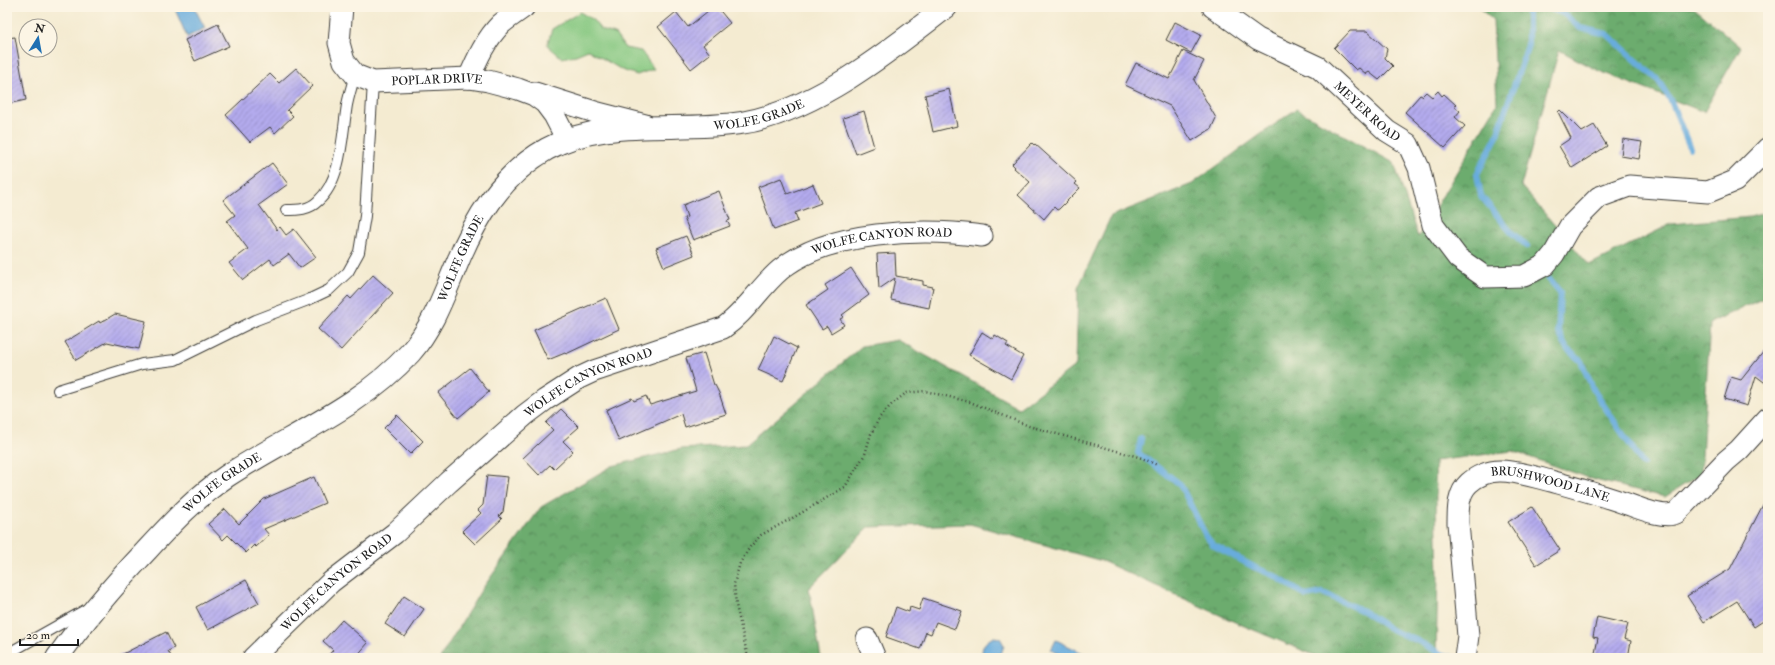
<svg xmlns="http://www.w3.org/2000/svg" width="1775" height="665" font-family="'IM FELL Double Pica',serif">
  <defs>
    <pattern id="forest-crowns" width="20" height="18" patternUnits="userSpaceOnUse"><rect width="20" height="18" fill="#6cac6e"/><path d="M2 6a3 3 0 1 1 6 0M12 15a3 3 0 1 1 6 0" fill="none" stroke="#588b5a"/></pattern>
    <pattern id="building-hatch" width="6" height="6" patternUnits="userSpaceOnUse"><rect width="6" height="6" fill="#b4abee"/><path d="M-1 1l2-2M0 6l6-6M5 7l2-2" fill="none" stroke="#928ac0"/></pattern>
  </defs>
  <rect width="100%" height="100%" fill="#fcf5e5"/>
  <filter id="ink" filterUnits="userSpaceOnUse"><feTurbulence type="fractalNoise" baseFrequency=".025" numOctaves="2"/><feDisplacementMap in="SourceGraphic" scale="8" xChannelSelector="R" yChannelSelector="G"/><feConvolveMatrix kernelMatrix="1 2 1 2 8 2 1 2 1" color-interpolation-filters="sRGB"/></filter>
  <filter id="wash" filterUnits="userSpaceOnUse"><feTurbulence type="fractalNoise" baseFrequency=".012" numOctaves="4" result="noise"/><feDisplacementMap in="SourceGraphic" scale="16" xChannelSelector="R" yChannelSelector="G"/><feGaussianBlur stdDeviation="0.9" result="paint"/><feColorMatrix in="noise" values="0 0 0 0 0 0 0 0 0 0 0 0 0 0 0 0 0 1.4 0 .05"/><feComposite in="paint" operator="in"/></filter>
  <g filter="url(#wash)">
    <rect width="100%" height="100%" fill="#f4ebd1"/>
    <path fill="url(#forest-crowns)" stroke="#446445" d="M1478,7H1693L1741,47L1704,112L1599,71L1559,50L1521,186L1589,265L1671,224L1750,217L1768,212V296L1710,323L1701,474L1665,497L1595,480L1512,451L1435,461L1438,576L1436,658H1321L1237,623L1102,561L970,524L869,527L809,588L821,658H440L480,592L541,507L612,466L681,449L746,445L862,346L898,340L1019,408L1076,365L1078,288L1111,216L1192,184L1296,109L1394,163L1418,237L1497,104L1493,20Z"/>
    <path fill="#85c780" stroke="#50724e" d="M580,12L593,20L601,30L615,34L625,48L641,51L654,69L637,75L622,70L588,50L576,55L562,58L547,45L552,29Z"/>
    <path fill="#68acdd" stroke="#42647c" d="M174,7H194L205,28L187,37Z
      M994,637L1000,638L1004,645L1000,658H983C980,647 985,641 994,637Z
      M1056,640L1087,655L1085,658H1068L1051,650Z"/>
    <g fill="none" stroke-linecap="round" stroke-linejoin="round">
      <path stroke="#68acdd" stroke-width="6" d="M1546,7L1564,14L1580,28L1607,34L1658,80L1671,101L1690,148
        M1527,246L1511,232L1481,196L1477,174L1496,138L1528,45V7
        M1549,279L1560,292L1558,331L1567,349L1581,361L1594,391L1643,464
        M1141,439L1138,453L1180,484L1206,536L1213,545L1254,567L1275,576L1306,596L1323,593L1363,611L1393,631L1416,640L1443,655L1454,658"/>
    </g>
    <g id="blocks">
      <path fill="url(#building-hatch)" d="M713,7H717L730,23L703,45L710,54L691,69L658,27L676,12L688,27Z
        M1175,22L1201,35L1191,53L1166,40Z
        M218,24L229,46L195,61L185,40Z
        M1350,31H1367L1387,49L1385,58L1393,66L1379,80L1369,72L1366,74L1359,68L1356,70L1334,48Z
        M15,37L26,100L7,104V38Z
        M1183,51L1204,61L1194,80L1216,118L1211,129L1192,141L1170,106L1125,85L1136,63L1169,79Z
        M296,68L312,86L287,110L293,116L275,133L270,127L250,142L226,115L270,74L279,83Z
        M949,89L957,126L933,132L925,95Z
        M1438,91L1442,96L1444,94L1456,105L1454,106L1460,111L1455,117L1465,126L1445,148L1405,112L1420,95L1422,96L1426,92L1432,97Z
        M1560,110L1582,132L1594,125L1607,146L1572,168L1559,146L1571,138L1558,112Z
        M864,111L874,147L856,154L843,118Z
        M1623,139L1642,142L1639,159L1621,156Z
        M1032,143L1034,145L1035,144L1077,182L1075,184L1080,188L1059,209L1057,210L1054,207L1044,219L1018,195L1030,182L1014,168L1015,167L1012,164Z
        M272,163L288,184L259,205L277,230L280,227L286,235L294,229L316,257L300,268L289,254L274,265L270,259L243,280L229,263L248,249L227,221L235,215L223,200Z
        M781,178L787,194L813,184L821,203L795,213L798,221L774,230L758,187Z
        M719,191L730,220L727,221L730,226L693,240L684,218L687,217L683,205Z
        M686,236L694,255L664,267L656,248Z
        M895,253L896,276L923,281V285L933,287L929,308L891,300L895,278L879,289L877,254Z
        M851,268L869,295L842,315L844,317L840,319L844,325L831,333L827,326L822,329L806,305L828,290L825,285Z
        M373,275L393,293L341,350L318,329L348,296L351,299Z
        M606,298L619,329L566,354L565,353L548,360L534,330Z
        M115,314L146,321L139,349L107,342L76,360L65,342L99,321L100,323Z
        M982,332L993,339L995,335L1008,343L1006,346L1023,356L1011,379L969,355Z
        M774,336L797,348L783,381L758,370Z
        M1768,346V385L1756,376L1747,406L1724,399L1731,377L1741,380Z
        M704,353L714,385H715L719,393L726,414L685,427L681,414L619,441L606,410L632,398L634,401L646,396L650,405L696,391L686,358Z
        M470,368L489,392L458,418L438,393Z
        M561,409L579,427L563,441L573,451L554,469L550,465L539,475L523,458L553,430L546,423Z
        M397,415L423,441L410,454L384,428Z
        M487,475L508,477L503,512L499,516L502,519L475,544L462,531L481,513L478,510L483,505Z
        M314,477L325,503L264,529L269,535L256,547L254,545L246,553L228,535L223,540L208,524L225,509L239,524L264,499Z
        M1768,495V618L1754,627L1737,601L1704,622L1687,596L1730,569Z
        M1532,507L1560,550L1536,565L1508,522Z
        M246,580L259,603L208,630L196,607Z
        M404,596L424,609L405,637L385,624Z
        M923,598L962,611L955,629L936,622L931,634L926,632L920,649L886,637L896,607L909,612L910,607L919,610Z
        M1597,617L1628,624L1624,639L1631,641L1628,658H1594L1598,638L1593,637Z
        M342,620L368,643L355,658H326L333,650L323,641Z
        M166,632L174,648L168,651L172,658H115Z"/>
    </g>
  </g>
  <g filter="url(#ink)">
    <use href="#blocks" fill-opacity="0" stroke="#3c3b37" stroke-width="1"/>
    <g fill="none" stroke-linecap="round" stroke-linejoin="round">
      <defs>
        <path id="service" d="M286,210C298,210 309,210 318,201C342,180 342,135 347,105C349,95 352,85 355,75
          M58,390L142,364L175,360L256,320L308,300L329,290L348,272L359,252L365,216L373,82
          M7,654L87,609"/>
        <g id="minor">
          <path id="s1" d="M342,7L339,43L344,61L355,75L373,82L469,78L488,81L518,89L534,95L545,103L554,115L567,140"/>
          <path id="s2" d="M1213,7L1258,39L1318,67L1387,131L1408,144L1419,168L1433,225L1458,258L1485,277L1524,276L1545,265L1554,254L1570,226L1599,197L1629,186L1708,192L1735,181L1768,148"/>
          <path d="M469,78C477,59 486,39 501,24C508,18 516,13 524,7"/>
          <path d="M535,93L598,113L645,125"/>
          <path d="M867,639L875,658"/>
          <path id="s3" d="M253,658L331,582L395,533L449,482L525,415L545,400L579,378L594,371L723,328C746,312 759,288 780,270C828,230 923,228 982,236"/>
          <path id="s4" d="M1465,658L1468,636L1458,523C1458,509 1458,493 1469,483C1477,476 1489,471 1500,471C1517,471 1534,477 1551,481C1576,488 1602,495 1627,504C1639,508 1664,519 1676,513L1726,461L1739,450L1768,418"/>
        </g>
        <g id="tertiary">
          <path id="s5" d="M57,658C84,620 114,585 146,551C172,523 196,497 227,476C288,436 360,408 410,353C432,328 443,297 456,266C475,219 501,175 547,149C607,116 676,133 741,123C813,112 890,51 946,7"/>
        </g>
      </defs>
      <use href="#service" stroke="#3c3b37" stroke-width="12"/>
      <use href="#minor" stroke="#3c3b37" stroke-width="23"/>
      <use href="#tertiary" stroke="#3c3b37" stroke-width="24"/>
      <path stroke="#3c3b37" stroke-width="2.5" stroke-dasharray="1 3" stroke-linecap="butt" d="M748,658L736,605L734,584L740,563L750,547L761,535L796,516L845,487L865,454L871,434L880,417L892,404L906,393L925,391L970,402L1029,426L1142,458L1157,465"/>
      <use href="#service" stroke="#fff" stroke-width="10"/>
      <use href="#minor" stroke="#fff" stroke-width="21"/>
      <use href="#tertiary" stroke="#fff" stroke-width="22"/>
    </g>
  </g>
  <g text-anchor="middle" stroke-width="3" stroke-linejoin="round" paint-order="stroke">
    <g font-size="12" fill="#1c1c1c" stroke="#fcf5e5">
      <text dy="4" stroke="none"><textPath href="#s1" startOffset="156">POPLAR DRIVE</textPath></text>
      <text dy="4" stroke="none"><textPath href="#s2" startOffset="188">MEYER ROAD</textPath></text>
      <text dy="4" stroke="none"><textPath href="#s5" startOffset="938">WOLFE GRADE</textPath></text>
      <text dy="4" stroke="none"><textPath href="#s3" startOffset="773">WOLFE CANYON ROAD</textPath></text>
      <text dy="4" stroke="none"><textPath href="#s5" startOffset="579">WOLFE GRADE</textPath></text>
      <text dy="4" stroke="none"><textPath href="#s3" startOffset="437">WOLFE CANYON ROAD</textPath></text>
      <text dy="4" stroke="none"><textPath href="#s5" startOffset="242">WOLFE GRADE</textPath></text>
      <text dy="4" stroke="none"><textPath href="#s4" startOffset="264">BRUSHWOOD LANE</textPath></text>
      <text dy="4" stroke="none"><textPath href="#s3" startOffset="113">WOLFE CANYON ROAD</textPath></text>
    </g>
  </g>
  <rect width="1775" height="665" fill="none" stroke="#fcf5e5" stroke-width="24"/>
  <g transform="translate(38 38) rotate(11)"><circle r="19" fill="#fcf5e5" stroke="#a29e95"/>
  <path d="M0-3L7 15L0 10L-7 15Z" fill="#1f6fb2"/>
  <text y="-6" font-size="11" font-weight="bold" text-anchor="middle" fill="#1c1c1c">N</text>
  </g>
  <path d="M20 639v6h58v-6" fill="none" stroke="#1c1c1c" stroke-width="2"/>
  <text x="26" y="639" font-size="12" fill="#1c1c1c" stroke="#fcf5e5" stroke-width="3" paint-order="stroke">20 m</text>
</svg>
